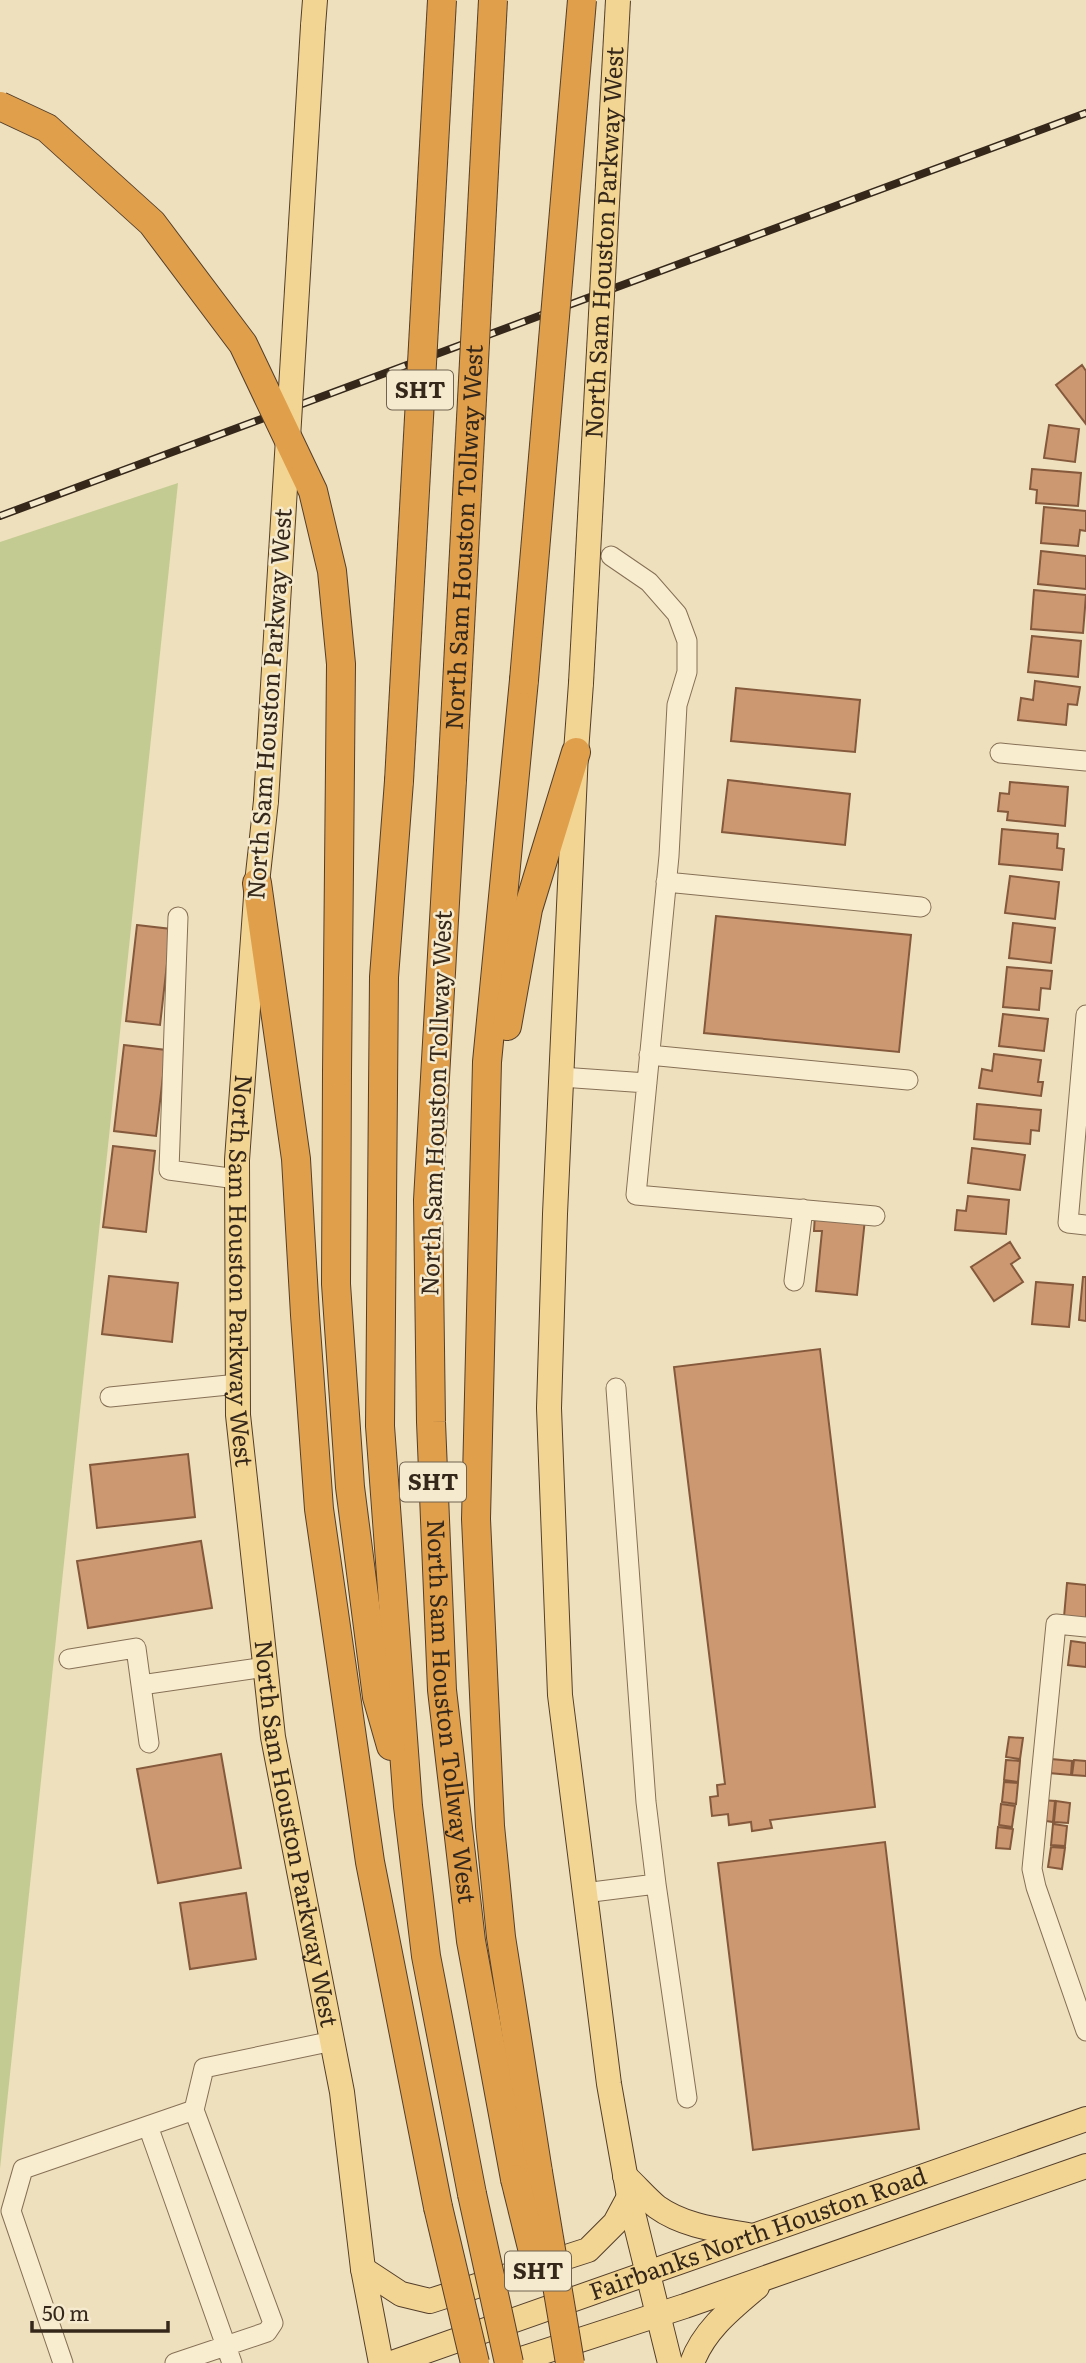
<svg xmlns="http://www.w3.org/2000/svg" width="1086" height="2363" font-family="Literata,serif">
  <rect width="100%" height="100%" fill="#eee0bd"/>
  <path fill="#c4cb92" d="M178,483L0,2169V542Z"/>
  <path fill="#cc9872" stroke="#85593c" stroke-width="2" d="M1082,365L1086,371V424L1056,385Z
    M1049,425L1079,429L1075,462L1044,458Z
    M1032,469L1081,473L1078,506L1036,503L1037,490L1030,489Z
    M1044,507L1086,511V531L1080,530L1078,546L1041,543Z
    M1041,551L1086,556V589L1038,584Z
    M1034,590L1086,595L1083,633L1031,629Z
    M1032,636L1081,641L1078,677L1028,672Z
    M1035,681L1080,687L1077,705L1068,704L1066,725L1018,720L1021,698L1033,700Z
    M736,688L860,700L855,752L731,741Z
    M728,780L850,794L845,845L722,832Z
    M1010,782L1068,787L1065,826L1007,820L1008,812L998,811L1000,793L1009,794Z
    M1002,829L1058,834L1057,848L1064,849L1062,870L999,864Z
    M1010,876L1059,882L1055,919L1005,913Z
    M716,916L911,935L899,1052L704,1033Z
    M1013,923L1055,928L1051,963L1009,958Z
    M137,925L171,929L160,1025L126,1021Z
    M1007,967L1052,971L1050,989L1041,988L1039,1010L1003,1007Z
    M1003,1014L1048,1019L1044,1051L999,1046Z
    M124,1045L166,1050L156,1136L114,1131Z
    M994,1054L1041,1060L1038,1082H1043L1041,1096L979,1088L982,1069L992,1071Z
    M977,1104L1041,1110L1039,1131L1031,1130L1030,1144L974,1139Z
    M113,1146L155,1151L146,1232L103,1227Z
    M972,1148L1025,1155L1020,1190L968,1183Z
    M968,1196L1009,1200L1006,1234L955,1230L957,1210L966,1211Z
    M815,1214L865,1219L857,1295L816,1291L822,1231H814Z
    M1010,1242L1020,1258L1011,1264L1023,1282L994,1301L971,1267Z
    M109,1276L178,1283L172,1342L102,1334Z
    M1083,1277H1086V1321L1079,1320Z
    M1036,1282L1073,1285L1069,1327L1032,1324Z
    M820,1349L875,1807L770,1820L772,1828L752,1831L751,1822L729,1825L728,1814L712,1816L710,1797L718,1796L717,1785L725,1784L674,1367Z
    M188,1454L195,1517L97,1528L90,1465Z
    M201,1541L212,1608L88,1628L77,1561Z
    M1067,1583L1086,1585V1619L1064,1617Z
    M1071,1641L1086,1643V1667L1068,1665Z
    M1009,1737L1023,1738L1020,1759L1006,1757Z
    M221,1754L241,1868L158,1883L137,1769Z
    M1051,1759L1072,1761L1071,1775L1049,1773Z
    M1006,1760L1020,1761L1018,1782L1004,1780Z
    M1074,1760L1086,1761V1776L1072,1775Z
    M1004,1782L1018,1783L1016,1804L1002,1802Z
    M1041,1800L1055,1801L1053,1822L1039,1820Z
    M1056,1801L1070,1803L1068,1823L1054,1822Z
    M1001,1804L1015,1806L1012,1827L999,1825Z
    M1053,1824L1067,1826L1065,1846L1051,1845Z
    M998,1827L1013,1829L1010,1849L996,1848Z
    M885,1842L919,2129L753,2150L718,1863Z
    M1051,1847L1065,1848L1062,1869L1048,1867Z
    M246,1893L256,1959L190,1969L180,1903Z"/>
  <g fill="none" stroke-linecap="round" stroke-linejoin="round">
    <defs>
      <path id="minor" d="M611,556L649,582L677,614L687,641V672L677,705L669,856L636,1195L875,1216
        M1000,753L1086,761
        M666,882L921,907
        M178,917L169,1170L237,1179
        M1086,1015L1068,1223L1086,1225
        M649,1055L908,1080
        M561,1077L647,1083
        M794,1281L803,1209
        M110,1397L238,1384
        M1086,1627L1056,1624L1032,1869L1036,1887L1086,2031
        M69,1659L136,1648L141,1685L265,1667
        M141,1685L149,1743
        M656,1884L687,2098
        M584,1893L656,1884L646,1802L616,1388
        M148,2126L232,2363
        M63,2363L11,2211L23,2169L194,2110L204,2068L333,2041
        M175,2363L267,2332L273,2323L194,2110"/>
      <g id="major">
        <path d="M313,26L315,0"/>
        <path d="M581,683L576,752L555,1214L549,1408L560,1695L609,2084L629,2197L670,2363"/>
        <path id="s1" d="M266,801L257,883L237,1160L238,1415L273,1737L342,2092L363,2269L381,2363"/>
        <path d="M625,2176C636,2186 646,2198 657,2207C685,2227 720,2230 753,2236"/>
        <path d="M363,2269L401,2294L430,2301L588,2250L615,2223L629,2197"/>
        <path id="s2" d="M392,2363L1086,2119"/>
        <path d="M509,2363L685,2306L1086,2166"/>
        <path d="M692,2363C704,2330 731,2309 757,2287"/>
      </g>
      <g id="highway">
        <path d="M524,680L487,1062L476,1519L490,1826L501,1937L538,2172"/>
        <path id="s3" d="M452,780L428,1200L431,1422L442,1690L471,1941L515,2179"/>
        <path d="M399,781L384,977L380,1426L408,1806L426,1956L472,2194"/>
        <path d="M257,883L296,1159L305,1315L319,1509L370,1862L438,2207"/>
        <path d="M507,1026L528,909L576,752"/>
        <path d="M337,1073L336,1284L350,1487L377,1697L391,1746"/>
      </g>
    </defs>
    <use href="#minor" stroke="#867056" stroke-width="21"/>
    <use href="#major" stroke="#533e2b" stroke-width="26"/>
    <use href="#highway" stroke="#533e2b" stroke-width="30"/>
    <use href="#minor" stroke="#f9edd0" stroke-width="19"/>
    <use href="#major" stroke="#f3d593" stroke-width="24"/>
    <use href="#highway" stroke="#e09f4b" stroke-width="28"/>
    <defs>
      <path id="rail" d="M0,516L1086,113"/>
    </defs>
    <use href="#rail" stroke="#35281b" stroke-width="8"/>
    <use href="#rail" stroke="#f5eacd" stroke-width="5" stroke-dasharray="16" stroke-linecap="butt"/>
    <defs>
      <g id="major-bridge">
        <path id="s4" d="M581,683L618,0"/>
        <path d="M266,801L313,26"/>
      </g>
      <g id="highway-bridge">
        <path d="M0,106L47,128L152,223L243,344L313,491L332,571L341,664L337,1073"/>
        <path d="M524,680L582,0"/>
        <path id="s5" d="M452,780L493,0"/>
        <path d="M399,781L442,0"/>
        <path d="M538,2172L570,2363"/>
        <path d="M515,2179L538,2272"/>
        <path d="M472,2194L509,2363"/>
        <path d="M438,2207L475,2363"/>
      </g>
    </defs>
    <use href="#major-bridge" stroke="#533e2b" stroke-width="26" stroke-linecap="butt"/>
    <use href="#highway-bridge" stroke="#533e2b" stroke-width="30" stroke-linecap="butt"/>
    <use href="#major-bridge" stroke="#f3d593" stroke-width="24"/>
    <use href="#highway-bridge" stroke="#e09f4b" stroke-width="28"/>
  </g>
  <g text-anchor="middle" stroke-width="5" stroke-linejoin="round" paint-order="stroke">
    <g fill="#f5eacd" stroke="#6f6250" stroke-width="2">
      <rect x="387" y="370.5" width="66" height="39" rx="5"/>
      <rect x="400" y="1462.5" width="66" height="39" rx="5"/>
      <rect x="505" y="2251.5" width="66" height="39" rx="5"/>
    </g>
    <g font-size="23" font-weight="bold" fill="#35281b">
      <text x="420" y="398">SHT</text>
      <text x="433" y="1490">SHT</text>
      <text x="538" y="2279">SHT</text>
    </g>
    <g font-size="24" fill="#35281b" stroke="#f5eacd">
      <text dy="8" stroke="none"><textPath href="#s4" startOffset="441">North Sam Houston Parkway West</textPath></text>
      <text dy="8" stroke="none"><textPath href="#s5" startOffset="243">North Sam Houston Tollway West</textPath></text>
      <text transform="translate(270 704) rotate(-86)" y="8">North Sam Houston Parkway West</text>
      <text transform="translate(437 1103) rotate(-88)" y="8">North Sam Houston Tollway West</text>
      <text dy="8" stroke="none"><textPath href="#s1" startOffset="471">North Sam Houston Parkway West</textPath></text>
      <text dy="8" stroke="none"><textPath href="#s3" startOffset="933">North Sam Houston Tollway West</textPath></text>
      <text dy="8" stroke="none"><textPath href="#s1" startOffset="1038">North Sam Houston Parkway West</textPath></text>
      <text dy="8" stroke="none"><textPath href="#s2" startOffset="388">Fairbanks North Houston Road</textPath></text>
    </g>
  </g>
  <path d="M32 2321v10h136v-10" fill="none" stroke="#35281b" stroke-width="3.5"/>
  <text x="42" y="2321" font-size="21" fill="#35281b" stroke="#f5eacd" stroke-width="5" paint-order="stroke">50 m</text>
</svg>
